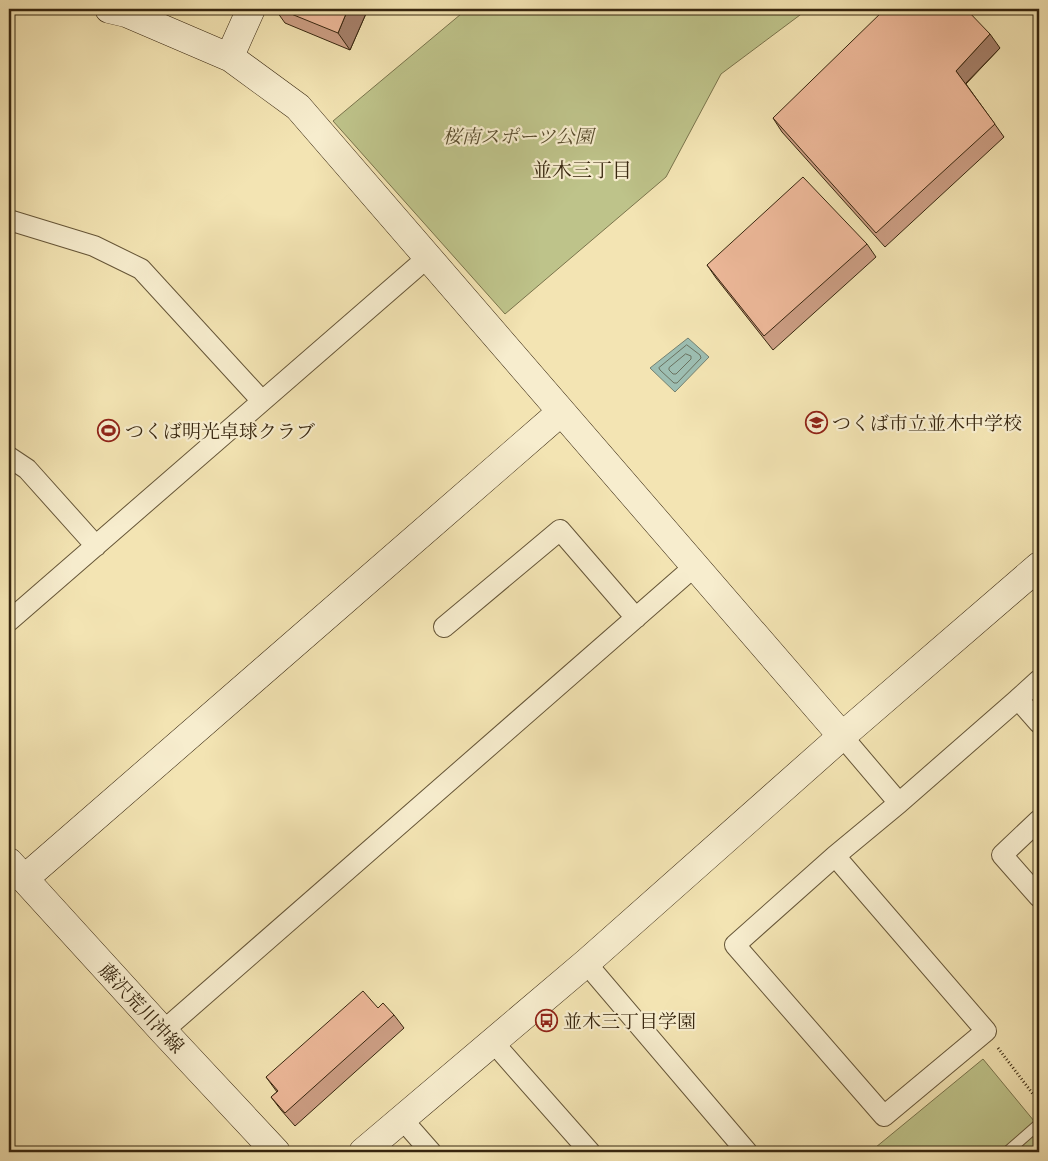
<svg xmlns="http://www.w3.org/2000/svg" width="1048" height="1161" font-family="'IM FELL Great Primer','Noto Serif JP',serif">
  <rect width="100%" height="100%" fill="#f3e4b3"/>
  <filter id="stains"><feTurbulence type="fractalNoise" baseFrequency=".004" numOctaves="4"/><feColorMatrix values="0 0 0 0 .2 0 0 0 0 .09 0 0 0 0 .02 0 0 0 .5 -.17"/></filter>
  <radialGradient id="worn" r=".72"><stop offset=".6" stop-color="#630" stop-opacity="0"/><stop offset="1" stop-color="#630" stop-opacity=".3"/></radialGradient>
  <path fill="#bec38a" stroke="#7a744c" d="M467,9H808L721,74L666,177L505,314L333,121Z
    M983,1059L1039,1127V1152H870Z"/>
  <path fill="#9dbeb2" stroke="#748171" d="M688,338L709,357L675,392L650,368Z"/>
  <g fill="none" stroke-linecap="round" stroke-linejoin="round">
    <path stroke="#6a7260" stroke-width="1" d="M687,345L700,355L701,358L677,383H674L660,370L659,368Z
      M686,354L691,356V359L676,374H673L669,370V368Z"/>
    <defs>
      <path id="lane" d="M1007,1152L1039,1124"/>
      <path id="street" d="M9,220L94,246L141,269L262,401
        M9,457L27,469L96,546
        M9,621L427,258
        M444,627L560,530L636,618
        M1018,699L1039,680
        M842,736L899,803L1018,699L1039,723
        M1039,820L1002,855L1039,897
        M835,856L986,1031L884,1116L735,945L835,856L899,803
        M586,963L747,1152
        M163,1031L695,566
        M493,1042L590,1152
        M402,1119L431,1152"/>
      <path id="secondary" d="M109,9L126,13L231,58L298,107L842,736
        M231,58L234,47L251,9
        M9,862L163,1031L276,1152
        M24,879L561,412
        M363,1152L586,963L842,736L1039,566"/>
    </defs>
    <use href="#lane" stroke="#665638" stroke-width="12"/>
    <use href="#street" stroke="#665638" stroke-width="22"/>
    <use href="#secondary" stroke="#37260f" stroke-width="29"/>
    <path stroke="#37260f" stroke-width="3" stroke-dasharray="1 2.5" stroke-linecap="butt" d="M998,1048L1039,1102"/>
    <use href="#lane" stroke="#f7edce" stroke-width="10"/>
    <use href="#street" stroke="#f7edce" stroke-width="20"/>
    <use href="#secondary" stroke="#f7edce" stroke-width="28"/>
  </g>
  <path fill="#cc9e84" stroke="#37260f" d="M275,9H368L350,50L285,23Z
    M1000,48L966,84L1004,137L885,247L782,132L773,118Z
    M867,244L876,257L773,350L716,278L707,265Z
    M378,1008L394,1015L404,1028L295,1126L281,1110L271,1097L277,1092L266,1077Z"/>
  <path fill="#a6816b" stroke="#37260f" d="M348,9H368L350,50L338,33Z
    M990,34L1000,48L965,84L956,71Z"/>
  <path fill="#edb899" stroke="#37260f" d="M279,9H348L338,33Z
    M885,9H966L990,34L956,71L995,124L876,233L773,118Z
    M803,177L867,244L764,336L707,265Z
    M363,991L378,1008L383,1003L394,1015L285,1113L271,1097L278,1091L266,1077Z"/>
  <defs>
    <symbol id="school-ring" viewBox="-11 -11 22 22"><circle r="9.5" fill="#f7edce" stroke="#8f2418" stroke-width="1.5"/><path d="M0-5L7-2L0 1L-7-2ZM-4 1L0 2.5L4 1V4Q0 6-4 4Z" fill="#8f2418"/></symbol>
    <symbol id="stadium-ring" viewBox="-11 -11 22 22"><circle r="9.5" fill="#f7edce" stroke="#8f2418" stroke-width="1.5"/><path d="M0-5a6.5 5 0 1 0 0 10a6.5 5 0 1 0 0-10ZM-3.5-1.8h7v3.6h-7Z" fill="#8f2418"/></symbol>
    <symbol id="bus-ring" viewBox="-11 -11 22 22"><circle r="9.5" fill="#f7edce" stroke="#8f2418" stroke-width="1.5"/><path d="M-5-6H5V4H4V6H2V4H-2V6H-4V4H-5ZM-3.5-4V0h7V-4ZM-3.5 1.2v1.5H-2V1.2ZM2 1.2v1.5H3.5V1.2Z" fill="#8f2418"/></symbol>
  </defs>
  <g fill-rule="evenodd">
    <use href="#school-ring" x="804" y="410" width="25" height="25"/>
    <use href="#stadium-ring" x="96" y="418" width="25" height="25"/>
    <use href="#bus-ring" x="534" y="1008" width="25" height="25"/>
  </g>
  <g text-anchor="middle" stroke-width="4.5" stroke-linejoin="round" paint-order="stroke">
    <g font-size="19" font-style="italic" fill="#594d2e" stroke="#f7edce">
      <text x="518" y="143">桜南スポーツ公園</text>
    </g>
    <g font-size="19" fill="#37260f" stroke="#f7edce" text-anchor="start">
      <text x="832" y="430">つくば市立並木中学校</text>
      <text x="125" y="438">つくば明光卓球クラブ</text>
      <text x="563" y="1028">並木三丁目学園</text>
    </g>
    <g font-size="19" fill="#37260f" stroke="#f7edce">
      <text transform="translate(142 1008) rotate(47)" y="7">藤沢荒川沖線</text>
    </g>
    <g font-size="20" fill="#37260f" stroke="#f7edce">
      <text x="582" y="177">並木三丁目</text>
    </g>
  </g>
  <rect width="1048" height="1161" fill="none" stroke="#f3e4b3" stroke-width="30"/>
  <rect x="10" y="10" width="1028" height="1141" fill="none" stroke="#37260f" stroke-width="2.5"/>
  <rect x="15" y="15" width="1018" height="1131" fill="none" stroke="#37260f"/>
  <rect width="100%" height="100%" filter="url(#stains)"/>
  <rect width="100%" height="100%" fill="url(#worn)"/>
</svg>
